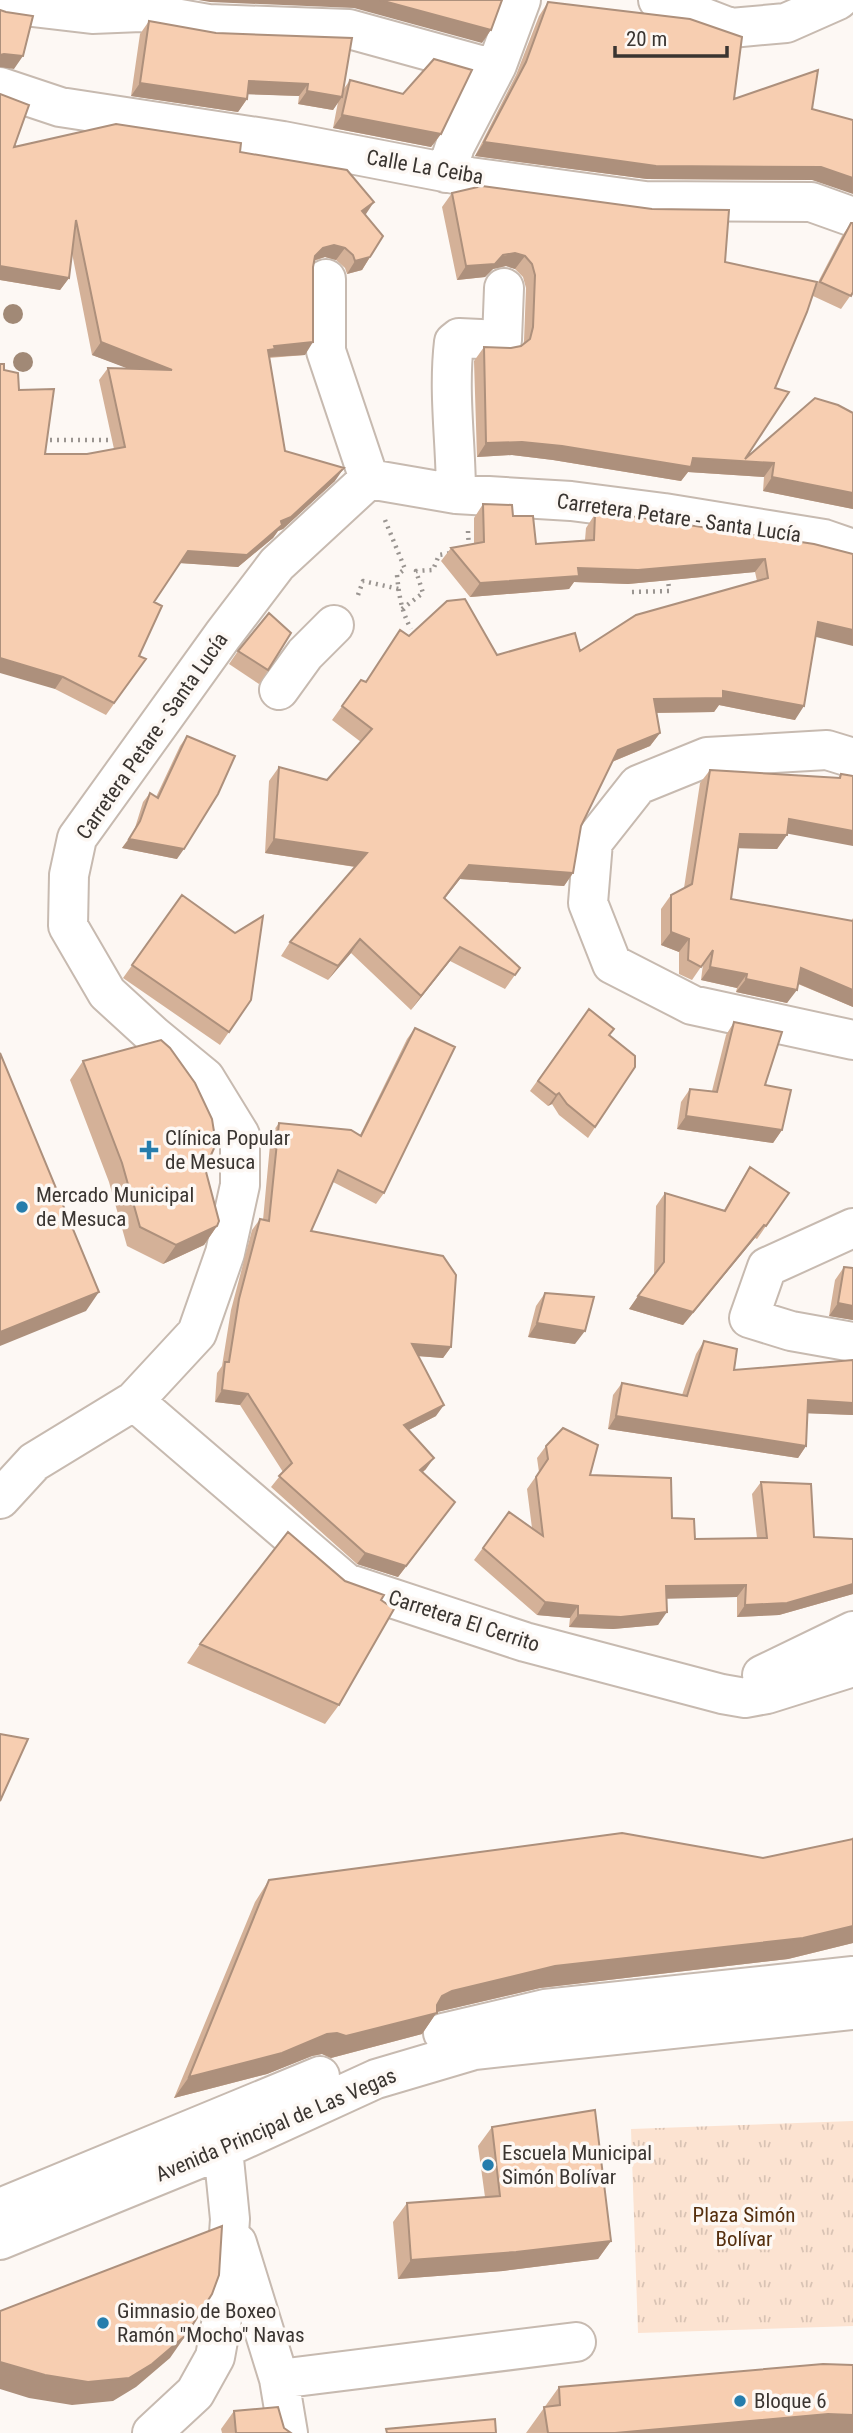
<svg xmlns="http://www.w3.org/2000/svg" width="853" height="2433" font-family="'Roboto Condensed',sans-serif">
  <defs>
    <pattern id="grass-tufts" width="24" height="20" patternUnits="userSpaceOnUse" patternTransform="scale(1.75)"><rect width="24" height="20" fill="#fce3d1"/><path d="M3 7l-1-3M5 7V3M7 7l1-3M15 17l-1-3M17 17v-4M19 17l1-3" fill="none" stroke="#d9c3b4"/></pattern>
  </defs>
  <rect width="100%" height="100%" fill="#fdf8f4"/>
  <path fill="url(#grass-tufts)" d="M853,2121V2326L638,2333L631,2129Z"/>
  <g fill="none" stroke-linecap="round" stroke-linejoin="round">
    <defs>
      <path id="minor" d="M658,0L731,28L786,23L838,0
        M0,3L92,14L141,12L208,24L349,29L480,65H497L521,0
        M0,87L60,107L283,141L470,177L645,201L811,202L853,217
        M446,173L455,146L497,65
        M326,279V351L369,479
        M456,494C456,443 448,393 454,342L459,338L502,340L504,288
        M279,690L305,654L334,625
        M853,758L827,750L707,757L638,785L593,842L588,903L612,964L692,1005L853,1040
        M853,1228L767,1267L749,1318L791,1331L853,1342
        M134,1401L346,1583L525,1642L722,1694L745,1698L767,1694L853,1667
        M0,1499L34,1462L134,1401L197,1333L225,1253L240,1185V1135L205,1078L154,1036L107,993L68,926L69,875L77,838L223,635L277,564L369,479L456,494L571,501L664,513L824,539L853,549
        M762,1675L853,1631
        M443,2033L545,2009L853,1976
        M0,2208L320,2076
        M0,2240L223,2149L376,2079L474,2050L853,2010
        M237,2243L279,2379L288,2433
        M279,2379L576,2342
        M152,2433L195,2393L215,2357L224,2308L230,2219L223,2149"/>
    </defs>
    <use href="#minor" stroke="#c7bab0" stroke-width="42"/>
    <path stroke="#9a9591" stroke-width="4.5" stroke-dasharray="2 5" stroke-linecap="butt" d="M43,440H115
      M385,520L405,569L397,575C399,595 401,610 411,629
      M468,531L469,550
      M632,592L669,591L668,577
      M358,595L363,581L399,589
      M402,609L423,593L416,571L433,570L439,555L451,553"/>
    <use href="#minor" stroke="#fff" stroke-width="38"/>
  </g>
  <g fill="#a18976">
    <circle cx="13" cy="314" r="10"/>
    <circle cx="23" cy="362" r="10"/>
  </g>
  <path fill="#d4b198" d="M548,2L734,99L812,109V180L647,179L475,156L516,75L539,16Z
    M149,21L343,90L350,80L441,134L431,147L333,128L338,102L333,110L298,104L299,96L247,94V99L238,112L131,96L140,34Z
    M0,94L14,147L240,152L365,215L370,257L362,270L347,274L345,268L336,260L325,257L314,261L313,267L305,355L269,358L285,451L335,481L283,529L278,531L273,538L238,567L180,563L154,602L139,656L146,659L106,715L55,689L4,370L19,390L45,454H87L114,449L99,380L108,368H128L92,355L72,253L69,278L60,290L0,280Z
    M452,193L816,286L842,236L851,223L853,292L841,309L813,296L745,459L853,413V509L763,491L764,477L688,472L681,481L553,460L512,455L477,457L474,361L484,347L511,348L523,345L524,341L526,288L523,277L515,269L506,266L493,269L485,277L457,280L442,207Z
    M483,504L513,516L536,544L585,540L586,528L595,514L814,544L815,637L795,720L719,705L714,712L656,713L660,733L650,746L612,762L581,826L573,873L564,886L460,879L445,898L520,968L505,989L450,961L411,1010L351,953L328,980L281,956L290,942L355,867L265,853L269,781L279,767L327,780L361,742L332,720L361,680L365,682L409,636L497,655L580,651L757,581L755,572L628,584L574,582L569,589L470,597L441,561L451,548L474,544V518Z
    M238,651L268,670L259,684L229,664Z
    M187,736L177,859L122,848L134,831L143,802L150,793L156,797L180,746Z
    M710,770L838,778L841,774L853,776L787,833L777,849L738,848L731,899L851,921L853,918V1007L798,984L787,1003L736,992L737,988L701,980L703,964L692,980L679,974V952L661,945V909L671,895L684,888L700,783Z
    M182,895L251,1000L220,1045L123,978Z
    M589,1009L635,1067L588,1138L559,1115L552,1104L548,1106L530,1091Z
    M734,1022L765,1085L782,1130L773,1143L677,1129L681,1102L690,1089L712,1091L726,1035Z
    M415,1028L384,1193L376,1204L333,1182L311,1231L451,1347L443,1358L418,1356L436,1416L409,1430L426,1469L422,1473L447,1513L398,1577L357,1564L271,1487L283,1472L240,1405L215,1402L217,1373L222,1366L231,1310L252,1230L260,1219L263,1220L271,1134L279,1123L360,1135L407,1039Z
    M83,1061L205,1168L217,1226L204,1245L163,1264L127,1246L109,1182L70,1080Z
    M750,1167L789,1193L757,1239L755,1238L683,1325L629,1309L654,1275L656,1206L665,1193L724,1210L741,1181Z
    M844,1267L853,1268V1320L829,1316L835,1280Z
    M545,1293L575,1344L528,1337L536,1306Z
    M704,1341L734,1370L853,1360V1415L807,1413L806,1446L798,1458L608,1429L613,1395L622,1383L682,1395L696,1354Z
    M546,1446L590,1475L672,1518L695,1539L757,1538L752,1494L761,1482L814,1537L853,1539V1594L779,1615L737,1617V1597L667,1598L658,1625L613,1629L569,1627L570,1618L537,1615L474,1560L509,1512L532,1528L527,1489L539,1472L537,1458Z
    M345,1581L339,1705L325,1724L187,1663L200,1644Z
    M853,1837V1943L788,1959L540,1988L437,2012L422,2034L331,2058L322,2054L312,2056L267,2074L174,2098L255,1902L269,1880L763,1858L851,1840Z
    M492,2127L611,2241L598,2259L503,2271L398,2279L393,2222L407,2203L485,2197L478,2146Z
    M559,2387L853,2433H526Z
    M234,2411L284,2428L291,2433H222L221,2429Z"/>
  <path fill="#ad907c" d="M198,0H380L491,30L482,43L354,8L210,2Z
    M4,54L23,56L14,69L0,67V55Z
    M249,81L308,84L299,96L240,94Z
    M140,83L247,99L238,112L131,96Z
    M307,91L342,97L333,110L298,104Z
    M342,115L441,134L431,147L333,128Z
    M484,142L821,167L853,178V194L812,180L647,179L475,156Z
    M374,202L366,214L353,224L362,211Z
    M334,245L345,248L336,260L325,257L315,260V256L323,248Z
    M515,253L525,256L515,269L506,266L493,269L485,277L457,280L466,266Z
    M370,257L362,270L347,274L355,261Z
    M0,266L69,278L60,290L0,280Z
    M101,342L172,370L163,382L92,355Z
    M313,342L305,355L269,357L268,350L274,346Z
    M522,442L693,458L774,463L764,477L688,472L681,481L553,460L512,455L477,457L486,443Z
    M344,468L335,481L283,529L278,531L273,538L238,567L179,563L188,551L281,521Z
    M772,477L853,493V509L763,491Z
    M765,559L755,572L628,584L574,582L569,589L470,597L480,583L578,568Z
    M818,622L853,630V646L808,635Z
    M0,658L63,677L55,689L0,673Z
    M723,691L804,706L795,720L719,705L714,712L644,713L654,699Z
    M660,733L650,746L609,763L618,750Z
    M789,819L853,831V846L779,832Z
    M740,834L787,835L777,849L731,848Z
    M129,839L184,849L177,859L122,848Z
    M274,839L367,853L357,867L265,853Z
    M469,865L573,873L564,886L460,879L435,911Z
    M671,932L689,939L679,952L661,945Z
    M360,939L351,953L328,980L338,966Z
    M460,947L450,961L411,1010L421,996Z
    M710,967L747,974L737,988L701,980Z
    M801,968L853,990V1007L792,981Z
    M746,979L797,990L787,1003L736,992Z
    M559,1093L552,1104L548,1106L556,1095Z
    M686,1116L782,1130L773,1143L677,1129Z
    M764,1225L755,1238L683,1325L629,1309L638,1296Z
    M217,1226L204,1245L163,1264L176,1245Z
    M99,1292L86,1311L0,1346V1332Z
    M838,1303L853,1306V1320L829,1316Z
    M537,1323L585,1331L575,1344L528,1337Z
    M412,1344L451,1347L443,1358L404,1355Z
    M222,1390L248,1394L240,1405L215,1402Z
    M808,1400L853,1403V1415L799,1413Z
    M444,1405L436,1416L397,1436L404,1425Z
    M616,1416L806,1446L798,1458L608,1429Z
    M434,1458L426,1469L412,1481L420,1470Z
    M447,1513L398,1577L357,1564L365,1553Z
    M853,1584V1594L779,1615L737,1617L745,1605Z
    M746,1585L737,1597L658,1599L666,1586Z
    M545,1602L578,1606L570,1618L537,1615Z
    M667,1612L658,1625L613,1629L569,1627L578,1615Z
    M853,1926V1943L788,1959L540,1988L437,2012L422,2034L331,2058L322,2054L312,2056L267,2074L174,2098L189,2077L327,2034L442,1996L452,1991L555,1966Z
    M611,2241L598,2259L503,2271L398,2279L411,2260Z
    M186,2335L170,2358L136,2387L113,2401L72,2405L29,2398L0,2389V2362Z
    M828,2414L853,2415V2433H615Z"/>
  <path fill="#f7ceb1" stroke="#ad907c" stroke-width="2" d="M380,0H502L491,30Z
    M548,2L690,19L742,37L734,99L818,70L812,109L853,120V178L821,167L656,166L484,142L526,62Z
    M0,10L6,12L33,16L23,56L4,54L0,55Z
    M149,21L216,33L352,38L342,97L307,91L308,84L249,81L247,99L140,83Z
    M434,59L472,70L441,134L342,115L350,80L403,94Z
    M0,94L29,105L14,147L116,124L241,143L240,152L347,170L374,202L362,211L383,236L370,257L355,261L353,255L345,248L334,245L323,248L315,256L313,267V342L274,346L275,349L268,350L285,451L344,468L291,517L281,521L282,525L247,555L188,551L154,602L162,606L139,656L146,659L114,703L63,677L0,658V364H4V370L18,373L19,390L54,389L45,454H87L125,447L108,368L172,370L101,342L76,220L69,278L0,266Z
    M482,186L652,209L729,210L725,262L817,282L807,312L775,388L789,392L745,459L815,398L838,405L853,413V493L772,477L774,463L693,458L691,467L562,446L522,442L486,443L484,347L511,348L521,346L530,339L533,327L535,275L532,264L525,256L515,253L503,255L495,264L466,266L452,193Z
    M851,223H853V292L851,296L820,282Z
    M483,504L512,505L513,516H533L536,544L594,540L595,514L610,513L814,544L853,554V630L818,622L804,706L723,691V698L654,699L660,733L618,750L581,826L573,873L469,865L444,898L520,968L515,975L460,947L421,996L360,939L338,966L290,942L367,853L274,839L279,767L327,780L372,729L342,706L361,680L366,682L400,630L409,636L447,601L465,599L497,655L575,633L580,651L636,615L768,578L765,559L638,570L578,568L579,576L480,583L451,548L484,542Z
    M269,613L291,633L268,670L238,651Z
    M187,736L235,756L218,794L184,849L129,839L140,821L150,793L158,798Z
    M710,770L840,778L841,774L853,776V831L789,819L787,835L740,834L731,899L853,921V990L801,968L797,990L746,979L747,974L710,967L713,950L701,967L688,960L689,939L671,932V895L692,884Z
    M182,895L235,933L263,916L251,1000L229,1032L132,965Z
    M589,1009L614,1029L609,1035L635,1056V1067L595,1127L567,1104L559,1093L556,1095L538,1081Z
    M734,1022L782,1032L765,1085L791,1090L782,1130L686,1116L690,1089L717,1092Z
    M415,1028L455,1047L384,1193L338,1170L311,1231L443,1256L456,1275L451,1347L412,1344L444,1405L404,1425L434,1458L420,1470L455,1502L406,1566L365,1553L279,1476L292,1463L248,1394L222,1390L225,1362H229L239,1299L260,1219L269,1221L279,1123L351,1130L361,1136Z
    M161,1040L170,1048L195,1083L212,1119L216,1144L205,1168L219,1221L217,1226L176,1245L140,1227L122,1163L83,1061Z
    M0,1053L99,1292L0,1332Z
    M750,1167L789,1193L766,1226L764,1225L693,1312L638,1296L664,1262L665,1193L725,1211Z
    M844,1267L853,1268V1306L838,1303Z
    M545,1293L594,1297L585,1331L537,1323Z
    M704,1341L737,1349L734,1370L853,1360V1403L808,1400L806,1446L616,1416L622,1383L687,1396Z
    M563,1428L598,1445L590,1475L671,1478L672,1518L694,1519L695,1539L767,1538L761,1482L811,1484L814,1537L853,1539V1584L787,1603L745,1605L746,1585L666,1586L667,1612L621,1617L578,1615V1606L545,1602L483,1548L509,1512L543,1536L536,1477L548,1459L546,1446Z
    M288,1532L345,1581L384,1595L381,1600L394,1609L339,1705L200,1644Z
    M0,1734L28,1739L0,1801Z
    M622,1833L763,1858L853,1839V1926L803,1938L555,1966L452,1991L442,1996L437,2005V2013L346,2036L337,2033L327,2034L282,2053L189,2077L269,1880Z
    M595,2110L611,2241L516,2252L411,2260L407,2203L500,2196L492,2127Z
    M222,2226L219,2275L212,2294L186,2335L152,2364L129,2378L88,2382L45,2375L0,2362V2311Z
    M823,2364L853,2365V2415L828,2414L615,2433H548L544,2407L560,2405L559,2387Z
    M278,2407L284,2428L291,2433H236L234,2411Z
    M495,2419L496,2433H387L386,2429Z"/>
  <g fill="#267dac" stroke="#fdf8f4" stroke-width="2.5">
    <path d="M145.5 1139.5h7v7h7v7h-7v7h-7v-7h-7v-7h7z"/>
    <circle cx="22" cy="1207" r="7"/>
    <circle cx="488" cy="2165" r="7"/>
    <circle cx="103" cy="2323" r="7"/>
    <circle cx="740" cy="2401" r="7"/>
  </g>
  <g text-anchor="middle" stroke-width="7" stroke-linejoin="round" paint-order="stroke">
    <g font-size="21" fill="#3a3531" stroke="#fdf8f4">
      <text transform="translate(425 167) rotate(10)" y="7">Calle La Ceiba</text>
      <text transform="translate(679 518) rotate(8)" y="7">Carretera Petare - Santa Lucía</text>
      <text transform="translate(152 736) rotate(-55)" y="7">Carretera Petare - Santa Lucía</text>
      <text transform="translate(464 1621) rotate(18)" y="7">Carretera El Cerrito</text>
      <text transform="translate(276 2125) rotate(-23)" y="7">Avenida Principal de Las Vegas</text>
    </g>
    <g font-size="21" fill="#3a3531" stroke="#fdf8f4" text-anchor="start">
      <text x="165" y="1145">Clínica Popular<tspan x="165" dy="24">de Mesuca</tspan></text>
      <text x="36" y="1202">Mercado Municipal<tspan x="36" dy="24">de Mesuca</tspan></text>
      <text x="502" y="2160">Escuela Municipal<tspan x="502" dy="24">Simón Bolívar</tspan></text>
      <text x="117" y="2318">Gimnasio de Boxeo<tspan x="117" dy="24">Ramón "Mocho" Navas</tspan></text>
      <text x="754" y="2408">Bloque 6</text>
    </g>
    <g font-size="21" fill="#552f0e" stroke="#fdf8f4">
      <text x="744" y="2222">Plaza Simón<tspan x="744" dy="24">Bolívar</tspan></text>
    </g>
  </g>
  <path d="M615 46v10h112v-10" fill="none" stroke="#3a3531" stroke-width="3.5"/>
  <text x="626" y="46" font-size="21" fill="#3a3531" stroke="#fdf8f4" stroke-width="5" paint-order="stroke">20 m</text>
</svg>
